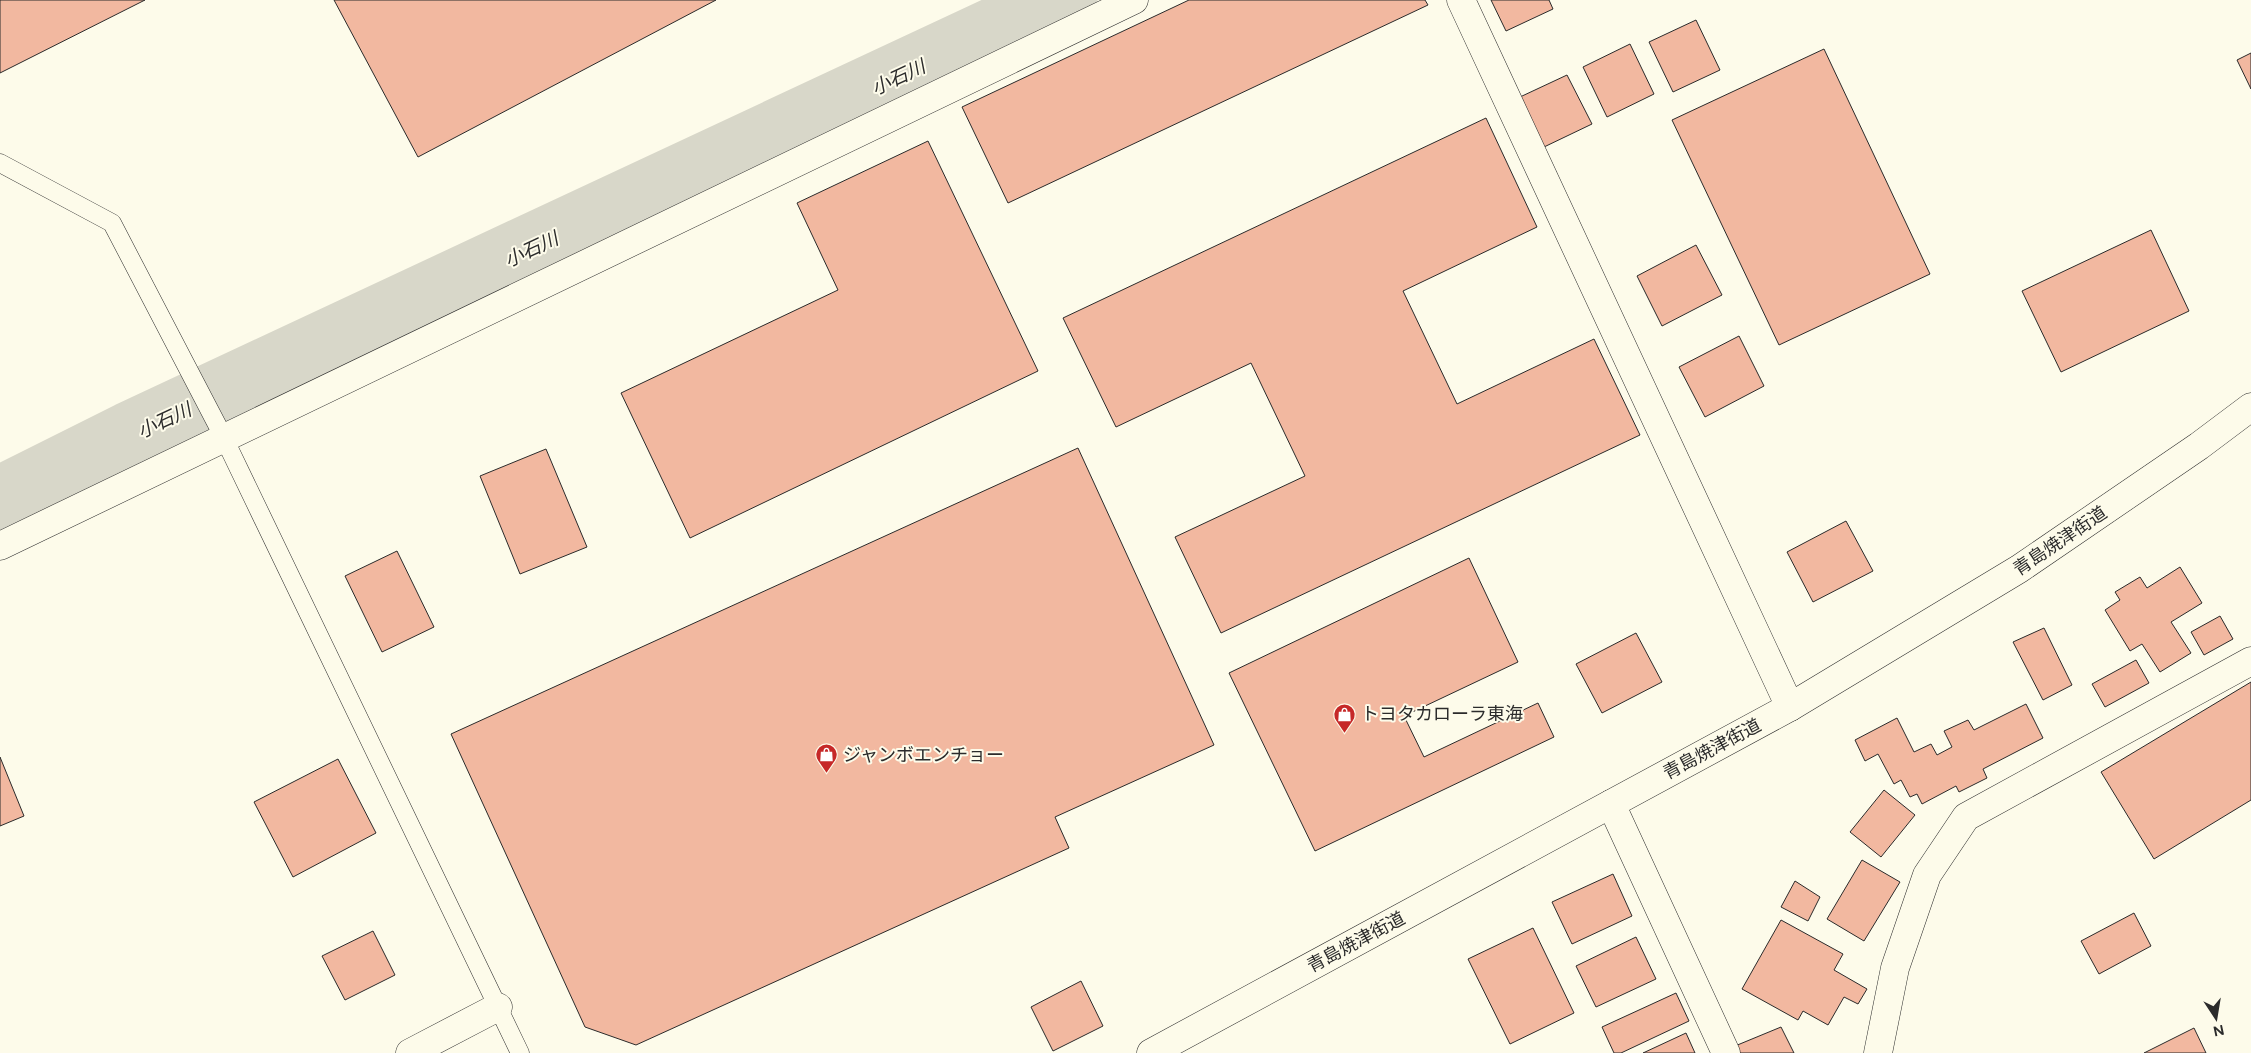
<svg xmlns="http://www.w3.org/2000/svg" width="2251" height="1053" font-family="Figtree,'Noto Sans JP',sans-serif">
  <rect width="100%" height="100%" fill="#fdfbea"/>
  <g fill="none" stroke-linecap="round" stroke-linejoin="round">
    <path stroke="#d8d7c9" stroke-width="69" d="M0,501L130,436L1063,0"/>
  </g>
  <path fill="#f2b8a0" stroke="#2b2b2b" d="M0,0H145L0,73Z
    M334,0H716L418,157Z
    M1189,0H1425L1428,5L1008,203L962,107Z
    M1491,0H1549L1553,9L1506,31Z
    M1696,20L1720,70L1673,92L1649,42Z
    M1630,44L1654,94L1607,117L1583,67Z
    M1824,49L1930,274L1779,345L1672,120Z
    M2251,53V89L2237,60Z
    M1567,75L1592,124L1544,147L1520,97Z
    M1486,118L1537,227L1403,291L1457,404L1594,339L1640,435L1221,633L1175,537L1305,476L1251,363L1116,427L1063,318Z
    M928,141L1038,371L690,538L621,393L838,290L797,203Z
    M2151,230L2189,311L2061,372L2022,291Z
    M1696,245L1722,295L1662,326L1637,276Z
    M1739,336L1764,386L1705,417L1679,367Z
    M1078,448L1214,745L1055,817L1069,848L636,1045L585,1027L451,734Z
    M546,449L587,547L520,574L480,476Z
    M1846,521L1873,571L1813,602L1787,552Z
    M397,551L434,627L382,652L345,576Z
    M1469,558L1518,662L1404,716L1424,757L1538,703L1554,737L1315,851L1229,673Z
    M2180,567L2202,603L2171,622L2191,653L2160,672L2142,644L2130,651L2105,610L2120,600L2115,592L2140,577L2147,588Z
    M2220,616L2233,639L2204,655L2191,632Z
    M2044,628L2072,685L2043,700L2013,642Z
    M1636,633L1662,682L1602,713L1576,664Z
    M2136,660L2149,683L2105,707L2092,684Z
    M2251,682V800L2154,859L2101,772Z
    M2026,704L2043,738L1983,769L1987,778L1959,792L1956,786L1922,804L1917,794L1910,797L1901,780L1894,784L1878,754L1865,761L1855,740L1897,718L1914,752L1931,744L1937,755L1952,747L1944,731L1968,720L1974,730Z
    M0,757L24,816L0,826Z
    M338,759L376,833L293,877L254,802Z
    M1884,790L1915,815L1881,857L1850,832Z
    M1862,860L1900,882L1864,941L1827,919Z
    M1613,874L1632,916L1572,944L1552,902Z
    M1795,881L1820,897L1808,921L1781,907Z
    M2134,913L2151,946L2099,974L2081,941Z
    M1781,920L1843,954L1834,970L1867,989L1858,1004L1844,997L1828,1025L1803,1011L1798,1020L1742,989Z
    M1533,928L1574,1013L1510,1044L1468,959Z
    M373,931L395,975L345,1000L322,956Z
    M1636,937L1656,979L1596,1007L1576,966Z
    M1081,981L1103,1026L1053,1051L1031,1007Z
    M1676,993L1689,1021L1621,1053H1614L1602,1027Z
    M1781,1027L1794,1053H1738L1735,1046Z
    M2194,1028L2206,1053H2144Z
    M1686,1033L1695,1053H1643Z"/>
  <g fill="none" stroke-linecap="round" stroke-linejoin="round">
    <defs>
      <path id="lane" d="M0,163L112,223L224,438L520,1053"/>
      <path id="street" d="M1461,0L1790,707
        M0,546L1134,0
        M1611,804L1726,1053
        M410,1053L498,1007
        M1878,1053L1895,968L1927,875L1966,817L2251,661"/>
      <path id="secondary" d="M1151,1053L1790,707L2019,569L2199,446L2251,407"/>
    </defs>
    <use href="#lane" stroke="#2b2b2b" stroke-width="19"/>
    <use href="#street" stroke="#2b2b2b" stroke-width="29"/>
    <use href="#secondary" stroke="#2b2b2b" stroke-width="29"/>
    <use href="#lane" stroke="#fdfbea" stroke-width="18"/>
    <use href="#street" stroke="#fdfbea" stroke-width="28"/>
    <use href="#secondary" stroke="#fdfbea" stroke-width="28"/>
  </g>
  <defs>
    <symbol id="shop-pin" viewBox="-11 -11 22 30"><path d="M0 17L-7.5 6A9.5 9.5 0 1 1 7.5 6Z" fill="#c62828" stroke="#fdfbea"/><path d="M-5-2.5h2.3a2.7 3.5 0 0 1 5.4 0H5L5.5 6h-11ZM-1.5-2.5h3a1.5 2.3 0 0 0-3 0Z" fill="#fff"/></symbol>
  </defs>
  <g fill-rule="evenodd">
    <use href="#shop-pin" x="1332" y="702" width="25" height="34"/>
    <use href="#shop-pin" x="814" y="742" width="25" height="34"/>
  </g>
  <g text-anchor="middle" stroke-width="4" stroke-linejoin="round" paint-order="stroke">
    <g font-size="18" fill="#2b2b2b" stroke="#fdfbea">
      <text transform="translate(2060 541) rotate(-34)" y="6">青島焼津街道</text>
      <text transform="translate(1712 749) rotate(-28)" y="6">青島焼津街道</text>
      <text transform="translate(1356 942) rotate(-28)" y="6">青島焼津街道</text>
    </g>
    <g font-size="18" fill="#2b2b2b" stroke="#fdfbea" text-anchor="start">
      <text x="1361" y="720">トヨタカローラ東海</text>
      <text x="843" y="761">ジャンボエンチョー</text>
    </g>
    <g font-size="19" font-style="italic" fill="#2b2b2b" stroke="#fdfbea">
      <text transform="translate(898 77) rotate(-25)" y="7">小石川</text>
      <text transform="translate(531 249) rotate(-25)" y="7">小石川</text>
      <text transform="translate(164 420) rotate(-25)" y="7">小石川</text>
    </g>
  </g>
  <g transform="translate(2216 1018) rotate(168)" stroke="#fdfbea" stroke-width="4" paint-order="stroke">
  <path d="M0-4L9 19L0 12L-9 19Z" fill="#2b2b2b"/>
  <text y="-8" font-size="14" font-weight="bold" text-anchor="middle" fill="#2b2b2b">N</text>
  </g>
</svg>
